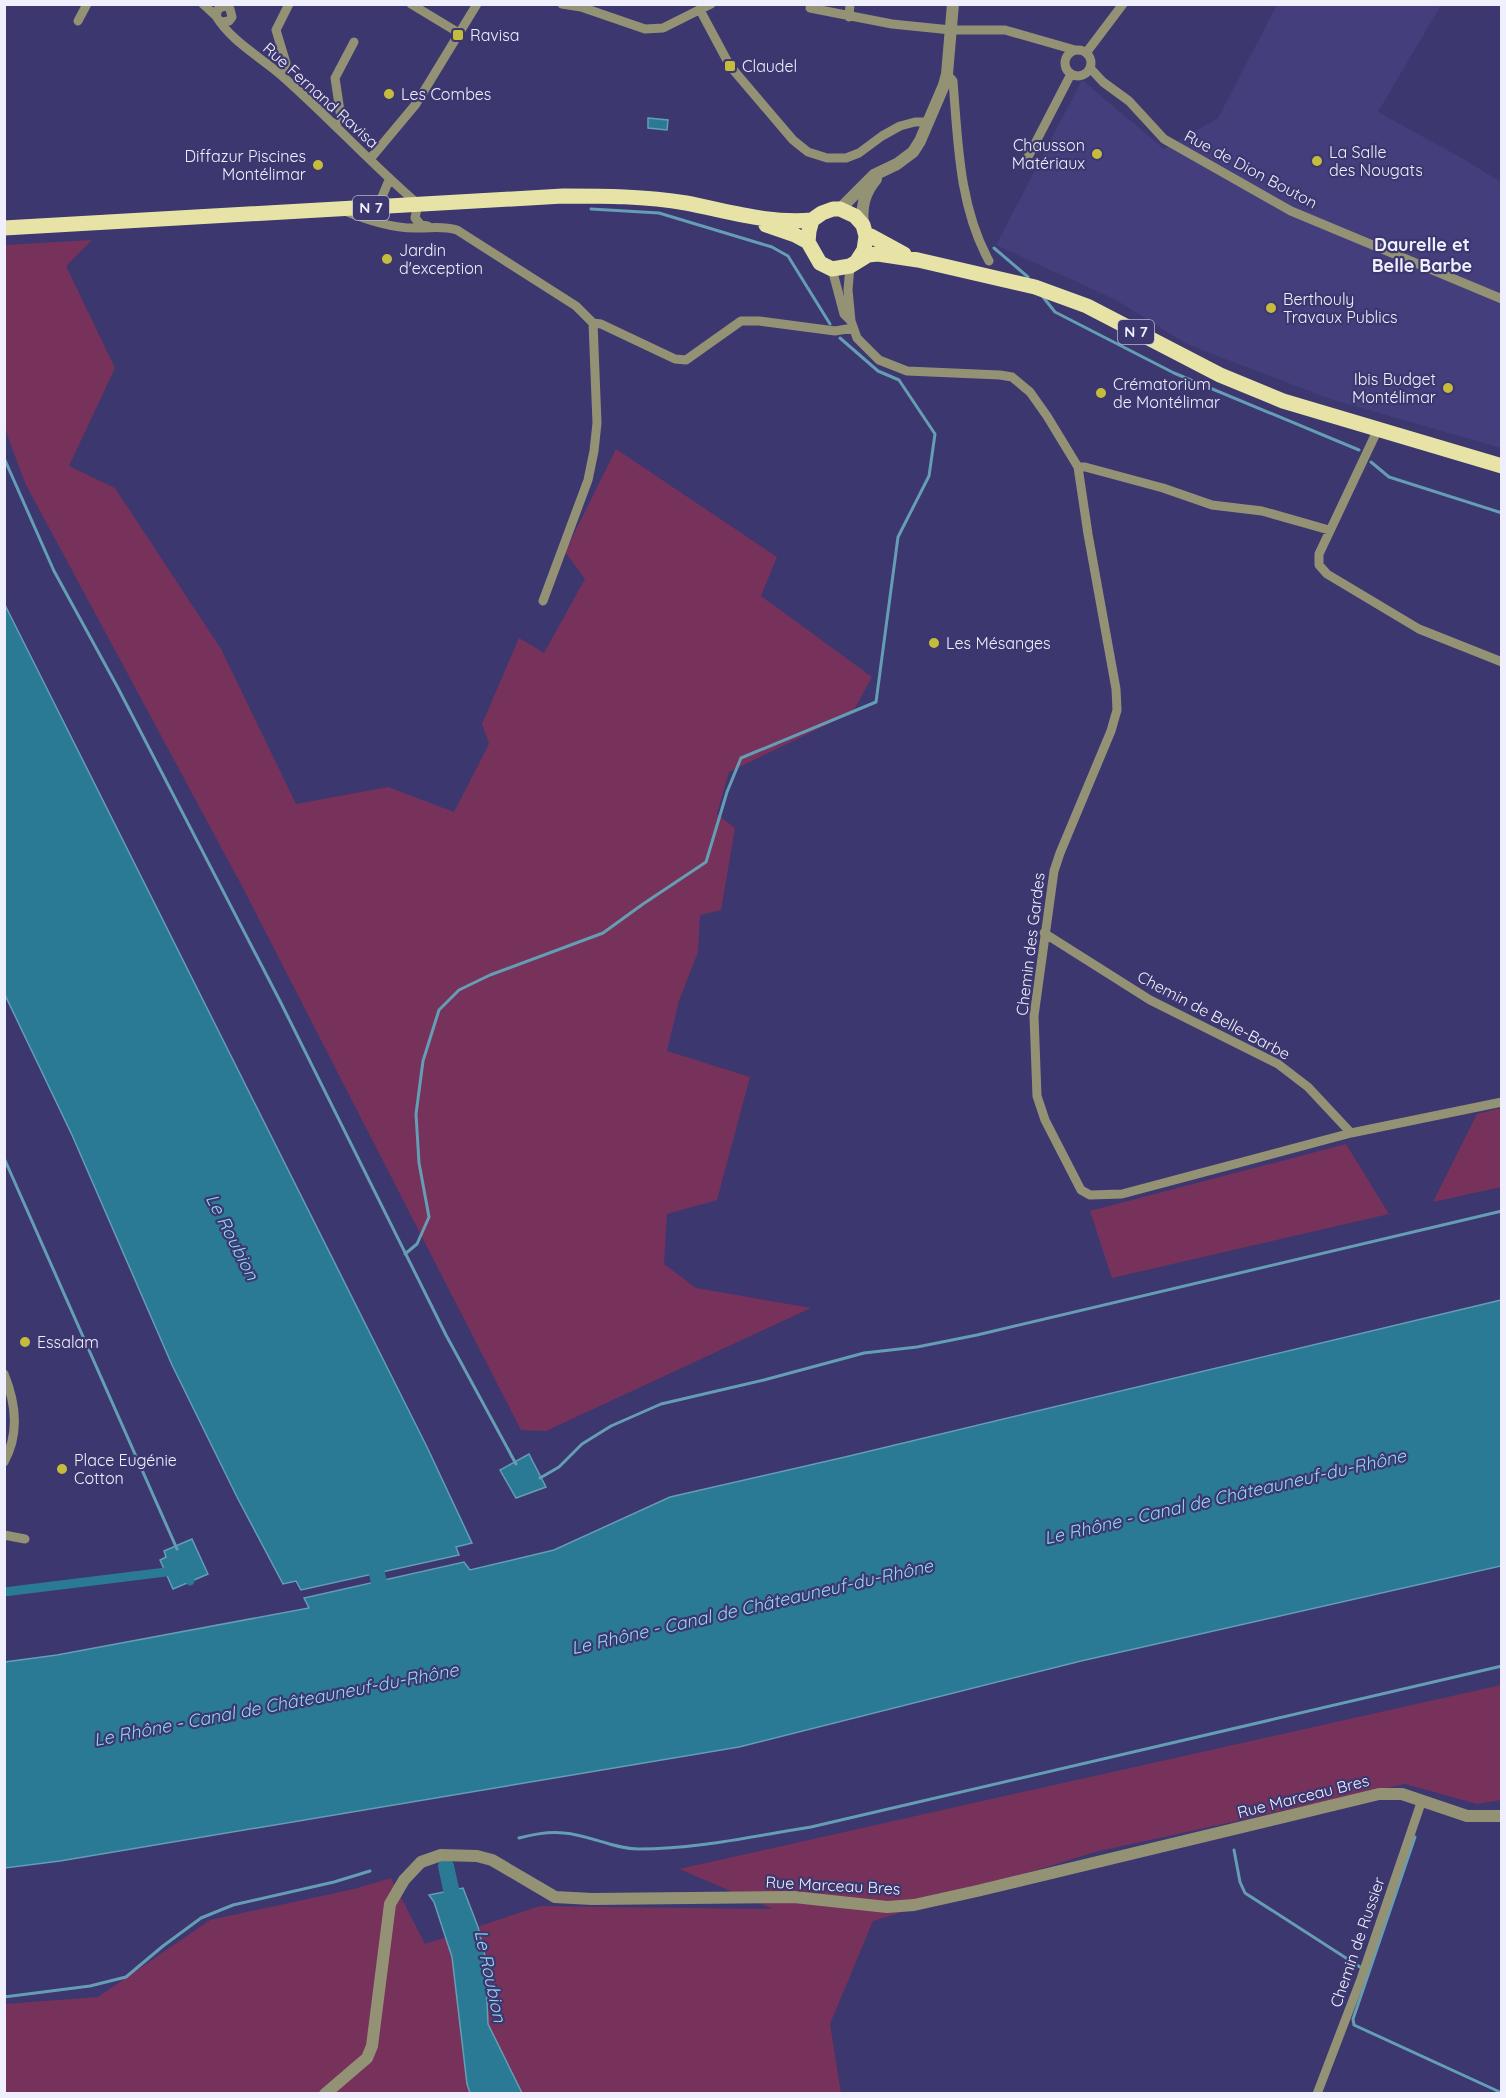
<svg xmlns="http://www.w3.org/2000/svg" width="1506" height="2098" font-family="Quicksand,sans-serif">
  <rect width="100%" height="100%" fill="#3c376f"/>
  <path fill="#443e7d" d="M1277,5H1441L1378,112L1460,157L1501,182V448L1330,399L1220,357L1185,343L1116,300L996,245L1082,80L1164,149L1218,118Z"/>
  <path fill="#76325b" d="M92,240L66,266L115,368L69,466L115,488L221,649L296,804L388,787L454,812L489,744L482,724L519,638L544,653L585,579L565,552L616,449L777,557L761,596L872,677L853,712L729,772L717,814L735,828L721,910L700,915L698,952L679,1001L667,1051L750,1077L717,1200L667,1214L664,1264L696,1288L811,1308L546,1431L521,1430L243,888L25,483L5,429V245Z
    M1501,1108V1187L1433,1202L1477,1114Z
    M1346,1144L1389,1214L1112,1278L1090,1211Z
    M1501,1685V1800L1477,1804L1405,1784L1095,1852L873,1921L830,2024L841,2093L5,2094V2004L98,1997L210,1920L354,1889L391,1878L425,1944L540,1906L773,1909L679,1869Z"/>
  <path fill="#2a7a95" stroke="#659db4" stroke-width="1.5" d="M648,118L668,120L667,130L648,128Z
    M5,605L427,1447L472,1543L456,1547L459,1555L301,1590L296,1581L283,1584L237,1497L172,1365L72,1135L5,995Z
    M1501,1300V1566L1081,1661L739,1747L60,1861L5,1868V1662L57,1655L309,1608L304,1598L464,1562L470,1570L554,1550L670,1497L845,1457Z
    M529,1454L546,1487L516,1498L500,1470Z
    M192,1539L208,1574L173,1589L160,1560L166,1557L164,1551Z
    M463,1888L478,1927L485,1956L488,2024L522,2093H470L467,2084L452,1957L434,1902L429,1895Z"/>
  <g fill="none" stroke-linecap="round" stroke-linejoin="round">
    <path stroke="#659db4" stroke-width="3" d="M591,209L659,213L772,247L788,256L830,324
      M994,248L1028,277
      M1043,297L1055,312L1174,373L1359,450
      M4,458L54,571L118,688L281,1003L446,1335L516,1464
      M1371,462L1389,477L1502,513
      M4,1158L177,1549
      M405,1254L417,1244L429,1217L419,1163L416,1114L423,1061L439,1010L459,990L490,975L603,933L643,904L706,862L727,792L741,758L876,702L898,537L929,476L935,434L899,380L878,371L840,338
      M540,1478L559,1467L582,1444L611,1426L661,1404L764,1380L864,1353L917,1347L977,1335L1502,1211
      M1415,1837L1353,2019L1354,2025L1502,2093
      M519,1838C534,1834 548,1831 564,1833C590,1835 613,1849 639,1849C697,1849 754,1836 811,1827L1502,1666
      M1234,1850L1240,1882L1245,1893L1360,1967
      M4,1997L90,1986L126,1977L163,1946L201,1918L233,1905L334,1882L370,1871"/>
    <path stroke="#2a7a95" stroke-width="9" d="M4,1592L166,1572L185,1565L190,1581"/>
    <path stroke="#2a7a95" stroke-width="16" d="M370,1554L375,1565L384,1604
      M446,1866L456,1912"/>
    <path stroke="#949275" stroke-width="9" d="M203,4L216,16
      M228,4L218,9L216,16C231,41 259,56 281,75C328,116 370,163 418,204L415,218L420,224L428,226
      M411,4L459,33
      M562,4L581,7L645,29L663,28L711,4
      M810,8L892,24L951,30H1005L1075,50
      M700,10L730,66L793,140L808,152L827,158H846L859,153L882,136L900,126L915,122H928
      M849,17L850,4
      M78,21L87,4
      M221,22L229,21L232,17L230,9L226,6
      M1065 63a13 13 0 1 1 26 0a13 13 0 1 1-26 0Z
      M1086,53L1123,4
      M1090,68L1103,82L1129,101L1164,139L1291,211L1502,299
      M280,74L286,63L276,30L289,4
      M947,74L953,81C958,143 959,206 989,261
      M335,125L341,118L335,78L354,42
      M370,159L416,104L477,4
      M1027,159L1071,74
      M372,208L382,197L389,180
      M345,211C368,220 393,229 419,228C433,228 443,226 457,230L576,306L593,323L601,324L675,359L686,360L741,321H759L835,331L853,328
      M850,266L848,290L851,321L857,338L879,360L907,371L1000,375L1012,377L1030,392L1047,416L1078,467L1088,534L1116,689L1117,710L1111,731L1060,853L1054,871L1034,1016L1037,1096L1045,1120L1081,1190L1090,1195L1122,1194L1351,1133
      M832,269L844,314L851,321
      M1378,429L1319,554V565L1327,574L1419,629L1502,662
      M1078,467H1085L1163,488L1212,505L1262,511L1329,530
      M543,601L588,480L594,451L597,423L593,323
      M1044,933L1150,1000L1278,1064L1308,1087L1351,1133L1502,1102
      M4,1374C16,1403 20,1433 4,1462
      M4,1535L25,1539
      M1317,2094L1361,1979L1422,1800"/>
    <path stroke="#949275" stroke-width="12" d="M840,209L874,175L897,164L913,152L920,141L944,85L947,74L953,4
      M863,225C861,207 864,193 876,179
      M325,2094L367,2058L372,2046L390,1904L404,1880L421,1862L441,1855L477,1856L492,1860L555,1897L592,1899L794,1897L887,1907L914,1905L977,1891L1379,1794H1402L1467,1816H1502"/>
    <path stroke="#e7e3a6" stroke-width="15" d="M766,225L795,235L808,242
      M4,228L563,196C604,196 645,196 686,203C728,211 769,224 812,220
      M866,236H871L904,254
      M857,261L864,250L866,236L863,225L855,216L840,209H833L822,213L812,220L809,231L808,242L820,263L832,269L850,266L868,255L878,254L918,260L1035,287L1087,306L1220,375L1283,401L1502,466"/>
  </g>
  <g fill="#c5bc3d" stroke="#3c376f" stroke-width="2">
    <rect x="452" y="29" width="12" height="12" rx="3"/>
    <rect x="724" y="60" width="12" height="12" rx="3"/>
    <circle cx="389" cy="94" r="6"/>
    <circle cx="1097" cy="154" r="6"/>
    <circle cx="1317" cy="161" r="6"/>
    <circle cx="318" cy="165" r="6"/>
    <circle cx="387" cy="259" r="6"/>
    <circle cx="1271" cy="308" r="6"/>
    <circle cx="1448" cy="388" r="6"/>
    <circle cx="1101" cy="393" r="6"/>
    <circle cx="934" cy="643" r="6"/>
    <circle cx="25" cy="1342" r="6"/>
    <circle cx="62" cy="1469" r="6"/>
  </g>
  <g text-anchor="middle" stroke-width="4.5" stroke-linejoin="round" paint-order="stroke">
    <g fill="#3c376f" stroke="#b9b8d2" stroke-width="1.5">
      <rect x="353" y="196" width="36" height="24" rx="4.5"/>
      <rect x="1118" y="320" width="36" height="24" rx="4.5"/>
    </g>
    <g font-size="15" font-weight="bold" fill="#efeffd">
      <text x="371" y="213">N 7</text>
      <text x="1136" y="337">N 7</text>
    </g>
    <g font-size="16" fill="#efeffd" stroke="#3c376f" text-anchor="start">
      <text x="470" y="41">Ravisa</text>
      <text x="742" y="72">Claudel</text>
      <text x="401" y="100">Les Combes</text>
      <text x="1085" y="151" text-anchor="end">Chausson<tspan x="1085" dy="18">Matériaux</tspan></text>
      <text x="1329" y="158">La Salle<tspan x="1329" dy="18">des Nougats</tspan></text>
      <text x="306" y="162" text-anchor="end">Diffazur Piscines<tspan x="306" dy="18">Montélimar</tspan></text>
      <text x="399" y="256">Jardin<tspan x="399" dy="18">d'exception</tspan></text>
      <text x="1283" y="305">Berthouly<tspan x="1283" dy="18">Travaux Publics</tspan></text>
      <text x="1436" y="385" text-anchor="end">Ibis Budget<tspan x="1436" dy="18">Montélimar</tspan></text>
      <text x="1113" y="390">Crématorium<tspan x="1113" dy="18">de Montélimar</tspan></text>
      <text x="946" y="649">Les Mésanges</text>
      <text x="37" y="1348">Essalam</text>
      <text x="74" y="1466">Place Eugénie<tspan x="74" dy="18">Cotton</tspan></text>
    </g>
    <g font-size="16" fill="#efeffd" stroke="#3c376f">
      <text transform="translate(321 95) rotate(42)" y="6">Rue Fernand Ravisa</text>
      <text transform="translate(1251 169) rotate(28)" y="6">Rue de Dion Bouton</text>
      <text transform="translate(1030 944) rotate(-83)" y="6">Chemin des Gardes</text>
      <text transform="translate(1214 1015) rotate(28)" y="6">Chemin de Belle-Barbe</text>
      <text transform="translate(1303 1796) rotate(-14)" y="6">Rue Marceau Bres</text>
      <text transform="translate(833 1885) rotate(3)" y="6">Rue Marceau Bres</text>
      <text transform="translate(1357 1942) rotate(-71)" y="6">Chemin de Russier</text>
    </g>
    <g font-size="18" font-weight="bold" fill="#efeffd" stroke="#3c376f">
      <text x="1422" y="251">Daurelle et<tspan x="1422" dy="21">Belle Barbe</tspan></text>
    </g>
    <g font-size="18" font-style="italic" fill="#90d9f6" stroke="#3c376f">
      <text transform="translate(232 1237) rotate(63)" y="6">Le Roubion</text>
      <text transform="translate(1225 1497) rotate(-13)" y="6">Le Rhône - Canal de Châteauneuf-du-Rhône</text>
      <text transform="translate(752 1607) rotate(-13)" y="6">Le Rhône - Canal de Châteauneuf-du-Rhône</text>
      <text transform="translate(276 1705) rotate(-11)" y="6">Le Rhône - Canal de Châteauneuf-du-Rhône</text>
      <text transform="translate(490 1976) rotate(78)" y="6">Le Roubion</text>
    </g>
  </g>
  <rect width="1506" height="2098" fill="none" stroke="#efeffd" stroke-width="12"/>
</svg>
